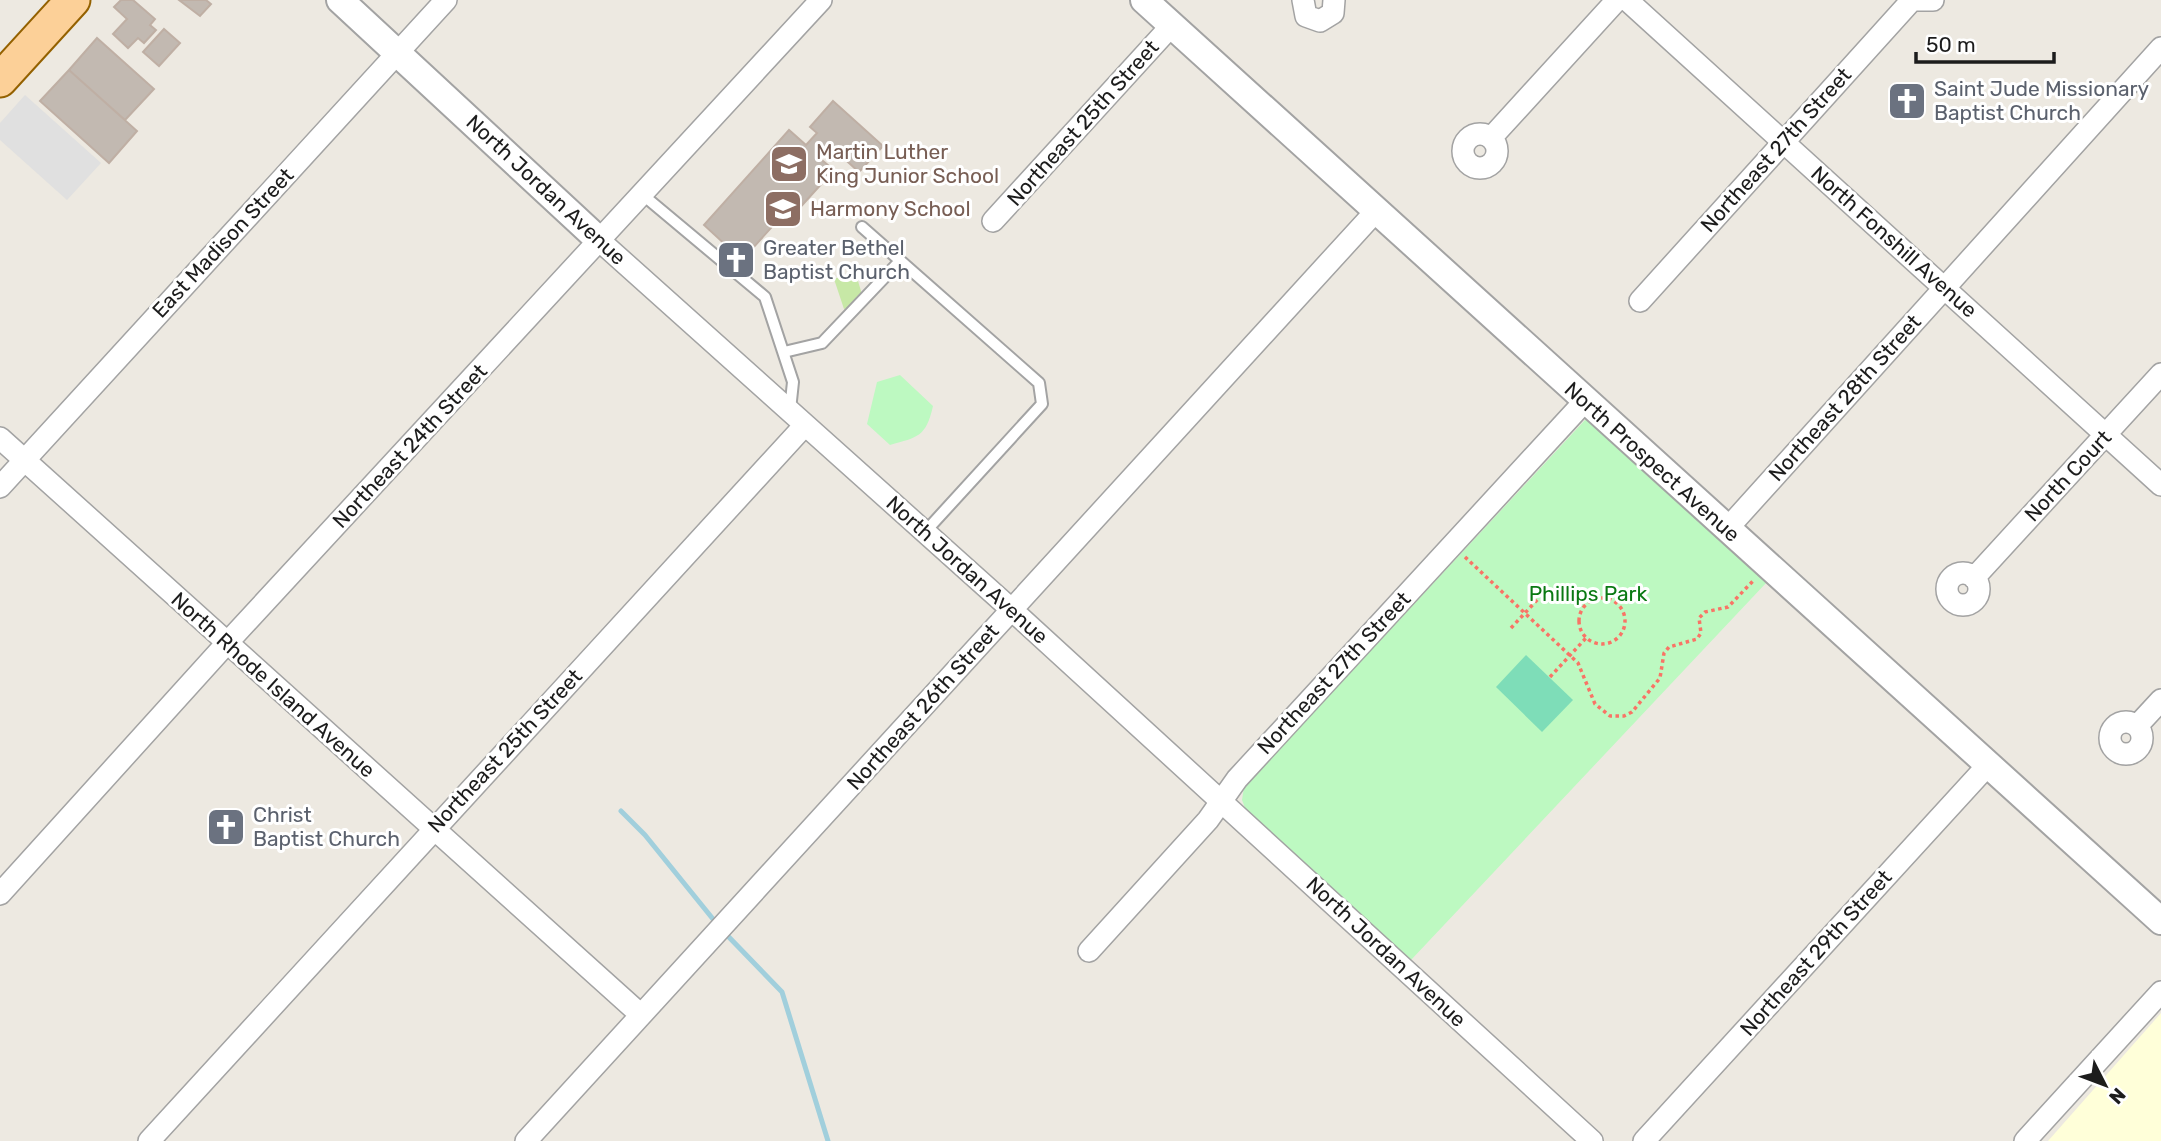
<svg xmlns="http://www.w3.org/2000/svg" width="2161" height="1141" font-family="Rubik,sans-serif">
  <rect width="100%" height="100%" fill="#ede9e1"/>
  <path fill="#ffffd9" d="M2161,1013V1141H2048Z"/>
  <path fill="#c7e8a6" d="M855,271L864,301L844,309L834,279Z"/>
  <path fill="#bdf9c1" d="M900,375L933,406C926,437 918,437 890,445L867,424L877,382Z
    M1585,420L1592,421L1767,582L1411,960L1247,813L1242,800L1244,787Z"/>
  <path fill="#7eddb8" d="M1526,655L1573,700L1542,732L1496,687Z"/>
  <path fill="#e0e0e0" d="M25,95L101,163L67,200L0,140V123Z"/>
  <g fill="none" stroke-linecap="round" stroke-linejoin="round">
    <path stroke="#a1cfdc" stroke-width="5" d="M621,811L645,835L717,924
      M723,931L782,992L828,1141"/>
  </g>
  <path fill="#c2b9b1" stroke="#bfafa4" stroke-width="2" d="M121,0H133L155,19L150,25L156,30L144,43L138,38L128,48L113,34L127,19L114,7Z
    M179,0H206L211,4L200,16Z
    M164,29L180,43L159,66L143,52Z
    M97,38L154,89L125,120L69,70Z
    M69,70L137,131L109,163L40,101Z
    M833,101L883,146L859,172L828,144L817,156L834,170L795,213L789,208L742,260L704,225L789,130L806,145L817,133L810,127Z"/>
  <g fill="none" stroke-linecap="round" stroke-linejoin="round">
    <defs>
      <path id="service" d="M643,195L765,297L793,382L790,410
        M862,227L1039,383L1042,404L925,532
        M784,352L822,343L900,261"/>
      <path id="minor" d="M1303,0L1306,16L1320,21L1333,13L1334,0
        M1627,0L2161,485
        M1917,0H1933
        M1463 151a17 17 0 1 1 34 0a17 17 0 1 1-34 0Z
        M1491,138L1617,0
        M993,221L1172,25
        M600,241L1012,610L1592,1141
        M1640,301L1912,0
        M0,438L641,1015
        M0,487L446,0
        M1727,529L2161,48
        M1947 589a16 16 0 1 1 32 0a16 16 0 1 1-32 0Z
        M1974,578L2161,374
        M2110 738a16 16 0 1 1 32 0a16 16 0 1 1-32 0Z
        M2137,726L2161,700
        M0,894L227,643L821,0
        M1089,951L1208,820L1237,779L1585,401
        M149,1141L805,425
        M526,1141L1376,211
        M1644,1141L1988,765
        M2025,1141L2161,992"/>
      <path id="tertiary" d="M340,0L600,241
        M1144,0L2161,921"/>
      <path id="primary" d="M0,80L73,0"/>
    </defs>
    <use href="#service" stroke="#a3a3a3" stroke-width="14"/>
    <use href="#minor" stroke="#a3a3a3" stroke-width="24"/>
    <use href="#tertiary" stroke="#a3a3a3" stroke-width="30"/>
    <use href="#primary" stroke="#946100" stroke-width="37"/>
    <path stroke="#f97466" stroke-width="3.5" stroke-dasharray="3.5 3.5" stroke-linecap="butt" d="M1465,557L1578,663L1595,704L1610,716H1624L1632,712L1660,678L1664,653L1669,647L1697,639L1701,633L1699,618L1705,612L1728,607L1754,580
      M1565,586L1585,605
      M1579 621a23 23 0 1 1 46 0a23 23 0 1 1-46 0Z
      M1511,628L1538,599
      M1550,677L1586,638"/>
    <use href="#service" stroke="#fff" stroke-width="10"/>
    <use href="#minor" stroke="#fff" stroke-width="21"/>
    <use href="#tertiary" stroke="#fff" stroke-width="26"/>
    <use href="#primary" stroke="#fcd098" stroke-width="33"/>
  </g>
  <defs>
    <symbol id="church-square" viewBox="-11 -11 22 22"><rect x="-9" y="-9" width="18" height="18" rx="4" fill="#6b7280" stroke="#fff"/><path d="M-1.2-6h2.4v3.5h3.3v2.4h-3.3V6h-2.4V-.1h-3.3v-2.4h3.3Z" fill="#fff"/></symbol>
    <symbol id="school-square" viewBox="-11 -11 22 22"><rect x="-9" y="-9" width="18" height="18" rx="4" fill="#8d6e63" stroke="#fff"/><path d="M0-5L7-2L0 1L-7-2ZM-4 1L0 2.5L4 1V4Q0 6-4 4Z" fill="#fff"/></symbol>
  </defs>
  <g fill-rule="evenodd">
    <use href="#church-square" x="1885" y="79" width="44" height="44"/>
    <use href="#school-square" x="767" y="142" width="44" height="44"/>
    <use href="#school-square" x="761" y="187" width="44" height="44"/>
    <use href="#church-square" x="714" y="238" width="44" height="44"/>
    <use href="#church-square" x="204" y="805" width="44" height="44"/>
  </g>
  <g text-anchor="middle" stroke-width="6" stroke-linejoin="round" paint-order="stroke">
    <g font-size="21" fill="#5b616d" stroke="#fff" text-anchor="start">
      <text x="1934" y="96">Saint Jude Missionary<tspan x="1934" dy="24">Baptist Church</tspan></text>
      <text x="763" y="255">Greater Bethel<tspan x="763" dy="24">Baptist Church</tspan></text>
      <text x="253" y="822">Christ<tspan x="253" dy="24">Baptist Church</tspan></text>
    </g>
    <g font-size="21" fill="#1c1c1c" stroke="#fff">
      <text transform="translate(1083 123) rotate(-48)" y="7">Northeast 25th Street</text>
      <text transform="translate(1776 150) rotate(-48)" y="7">Northeast 27th Street</text>
      <text transform="translate(546 190) rotate(43)" y="7">North Jordan Avenue</text>
      <text transform="translate(1894 242) rotate(42)" y="7">North Fonshill Avenue</text>
      <text transform="translate(223 243) rotate(-47)" y="7">East Madison Street</text>
      <text transform="translate(1845 398) rotate(-48)" y="7">Northeast 28th Street</text>
      <text transform="translate(410 446) rotate(-47)" y="7">Northeast 24th Street</text>
      <text transform="translate(1652 462) rotate(42)" y="7">North Prospect Avenue</text>
      <text transform="translate(2068 476) rotate(-47)" y="7">North Court</text>
      <text transform="translate(967 570) rotate(42)" y="7">North Jordan Avenue</text>
      <text transform="translate(1334 673) rotate(-47)" y="7">Northeast 27th Street</text>
      <text transform="translate(273 685) rotate(42)" y="7">North Rhode Island Avenue</text>
      <text transform="translate(923 707) rotate(-48)" y="7">Northeast 26th Street</text>
      <text transform="translate(505 751) rotate(-47)" y="7">Northeast 25th Street</text>
      <text transform="translate(1386 952) rotate(43)" y="7">North Jordan Avenue</text>
      <text transform="translate(1816 953) rotate(-48)" y="7">Northeast 29th Street</text>
    </g>
    <g font-size="21" fill="#785e54" stroke="#fff" text-anchor="start">
      <text x="816" y="159">Martin Luther<tspan x="816" dy="24">King Junior School</tspan></text>
      <text x="810" y="216">Harmony School</text>
    </g>
    <g font-size="21" fill="#0b7913" stroke="#fff">
      <text x="1588" y="601">Phillips Park</text>
    </g>
  </g>
  <g transform="translate(2105 1085) rotate(132)" stroke="#ffffff" stroke-width="5" paint-order="stroke">
  <path d="M0-5L12 26L0 18L-12 26Z" fill="#1c1c1c"/>
  <text y="-10" font-size="19" font-weight="bold" text-anchor="middle" fill="#1c1c1c">N</text>
  </g>
  <path d="M1916 52v10h138v-10" fill="none" stroke="#1c1c1c" stroke-width="3.5"/>
  <text x="1926" y="52" font-size="21" fill="#1c1c1c" stroke="#ffffff" stroke-width="5" paint-order="stroke">50 m</text>
</svg>
